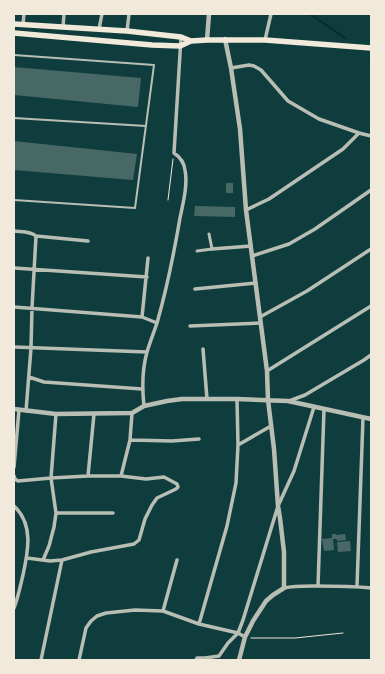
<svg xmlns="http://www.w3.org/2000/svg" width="385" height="674" font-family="'Exo 2',sans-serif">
  <rect width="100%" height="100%" fill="#0f3d3e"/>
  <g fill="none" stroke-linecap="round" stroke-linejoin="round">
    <path stroke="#0a2a2b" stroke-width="2" d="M310,14L345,38
      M370,61L371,62"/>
  </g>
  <path fill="#486865" d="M14,67L141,78L138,107L14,95Z
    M14,141L137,154L133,180L14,170Z
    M226,183H233V193H226Z
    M195,206L235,207V217L194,216Z
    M332,534H336V535L345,534L346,540L337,541V539H333L334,550L324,551L322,539L332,538Z
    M350,541L351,551L338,552L337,542Z"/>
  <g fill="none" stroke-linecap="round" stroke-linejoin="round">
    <path stroke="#f1e9da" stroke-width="1" d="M168,200L173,159
      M251,638H295L343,633"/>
    <path stroke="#b8beb3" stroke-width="2" d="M14,55L154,65L135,208L14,200
      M14,118L146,126"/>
    <path stroke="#b8beb3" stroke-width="3" d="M197,251L212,249L209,234"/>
    <path stroke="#b8beb3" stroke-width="3.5" d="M23,24L24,14
      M63,27L64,14
      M99,29L102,14
      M127,31L129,14
      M265,40L271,14
      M231,68L249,65L254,66L261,70L288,101L319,119L359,133L371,136
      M246,210L269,199L343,149L359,133
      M14,231C22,232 30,231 36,236L88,241
      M212,249L251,246
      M252,256L289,244L315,229L371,190
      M14,268L147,277
      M195,289L256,283
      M14,307L142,317L157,323
      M142,317L148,258
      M260,317L307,291L371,249
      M190,326L261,323
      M14,347L147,352
      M203,349L207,399
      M267,371L371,306
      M29,377L44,382L142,389
      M289,401L305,395L364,360L371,355
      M144,406C142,388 142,370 147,352C150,342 154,332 157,323C167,288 174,253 180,218C183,203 188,185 185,170C184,162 180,157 174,153L181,37
      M26,411L31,348L32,308L36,236
      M130,440L172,441L199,439
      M238,445L271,426
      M14,467L19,410
      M14,476L15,479L18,481L51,478L88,476H121L146,479L164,477L177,484L178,487L176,489L157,498L152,505L145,519L139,540L134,544L91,552L62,560L50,561L27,558
      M88,476L94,414
      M121,476L130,440L132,413
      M14,506C34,524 28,552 23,575C20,587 18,598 14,608
      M56,513H113
      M43,560L49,546L54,527L56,513L51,478L56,414
      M318,586L324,409
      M357,586L363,418
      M284,588C293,586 302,586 312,586C332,586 351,586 371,588
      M163,611L177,560
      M199,624L227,526L236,483L238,445L237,399
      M41,660L62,560
      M79,660L86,628L91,621L97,616L106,613L135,610L163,611L199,624L238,633L245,637
      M196,660L197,658H205L219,656L228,643L238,633L243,620L278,506L294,471L314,407"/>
    <path stroke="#b8beb3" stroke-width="4.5" d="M225,39L231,68L240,129L246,210L267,371L268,400L274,449L278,506L280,518L284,552V588L273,595L266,601L253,621L245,637L239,660
      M207,40L209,14
      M14,409L56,414L132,413L144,406L167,401L182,399H237L288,401L371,419"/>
    <path stroke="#f1e9da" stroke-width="5.5" d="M14,24L127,31L181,37L191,41
      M14,33L152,45L180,46L191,41L207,40H265L371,48"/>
  </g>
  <rect width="385" height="674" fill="none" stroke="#f1e9da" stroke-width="30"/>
</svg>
